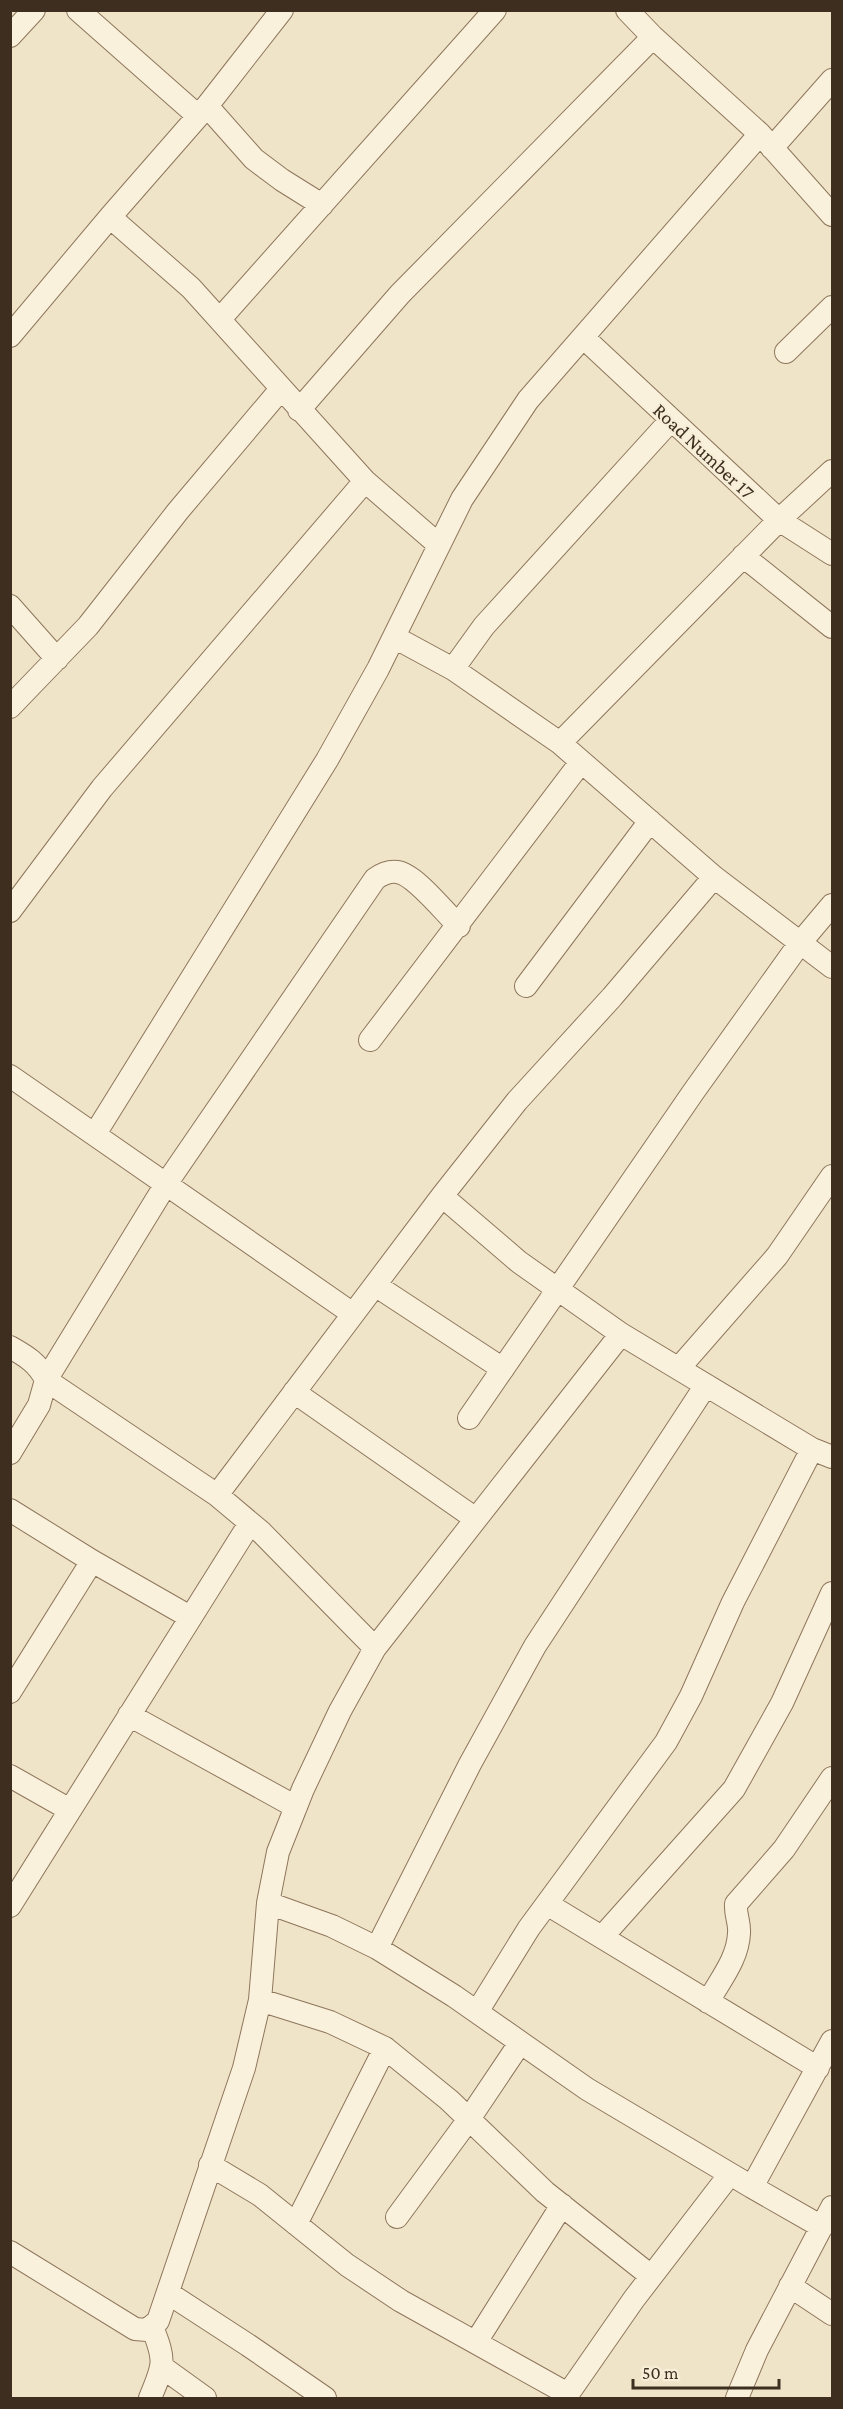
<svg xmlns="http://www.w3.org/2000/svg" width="843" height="2409" font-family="'Crimson Pro',serif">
  <rect width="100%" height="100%" fill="#f0e4c8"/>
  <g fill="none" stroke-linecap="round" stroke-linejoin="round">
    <defs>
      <path id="minor" d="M78,10L198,116
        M627,10L653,37L760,134L832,215
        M10,36L34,10
        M207,106L254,159L282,180L322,205
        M772,148L832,80
        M220,319L495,10
        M10,336L110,217
        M584,338L779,520L832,554
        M786,352L832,307
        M299,410L400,294L653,37
        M365,481L439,545
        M743,556L832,627
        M10,606L57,659
        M394,637L453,669L560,743L714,877L832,967
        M453,669L484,626L671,420
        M10,707L88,626L178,511L281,389
        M560,743L779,520L832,471
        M10,911L102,788L365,481L191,288L110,217L207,106L282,10
        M526,986L650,821
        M370,1040L581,762
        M10,1076L353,1314
        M95,1134L327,760L378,669L462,499L528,400L760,134
        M442,1196L519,1262L621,1334L812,1449L832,1457
        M375,1285L503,1369
        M10,1347C26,1356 38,1363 46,1380L39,1405L10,1453
        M679,1368L777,1256L832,1176
        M294,1392L476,1519
        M469,1418L694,1091L800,943L832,905
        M217,1495L442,1196L517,1101L612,997L714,877
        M10,1510L92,1561L190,1617
        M375,1648L261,1532L217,1495L46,1380L166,1184L375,879C382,874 388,871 397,872C415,874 445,913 459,926
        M10,1692L92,1561
        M129,1715L296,1807
        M10,1776L70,1810
        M268,1903L332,1926L377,1948L454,1996L587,2089L752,2187
        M547,1904L818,2068
        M10,1906L250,1523
        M602,1937L734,1789L782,1703L832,1593
        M377,1948L470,1764L535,1646L706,1385
        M260,2000L330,2022L385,2048L449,2100L545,2192L651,2276
        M708,2002C720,1980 738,1959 739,1933C740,1923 735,1914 736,1904L784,1849L832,1778
        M477,2012L529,1928L666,1742L691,1696L733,1602L812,1449
        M210,2165L260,2195L347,2265L401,2301L568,2394L634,2299L730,2174
        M397,2217L469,2119L520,2043
        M296,2224L385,2048
        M822,2227L752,2187L832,2041
        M10,2252L135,2329L147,2330L158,2321L244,2068L260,2000L268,1903L278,1852L303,1789L340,1711L375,1648L621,1334
        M790,2286L832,2314
        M168,2293L248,2345L325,2398
        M476,2342L562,2205
        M162,2367L205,2398
        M150,2398C164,2365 166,2361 152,2327
        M737,2398L757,2350L832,2207"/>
    </defs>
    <use href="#minor" stroke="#8d765c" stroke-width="24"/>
    <use href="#minor" stroke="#faf1dc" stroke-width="22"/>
  </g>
  <g text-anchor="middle" stroke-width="5" stroke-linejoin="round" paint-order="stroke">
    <g font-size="20" fill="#3d2e20" stroke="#f7eed8">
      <text transform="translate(704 451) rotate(43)" y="7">Road Number 17</text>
    </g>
  </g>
  <rect width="843" height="2409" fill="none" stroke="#3d2e20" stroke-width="24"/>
  <path d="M633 2379v9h146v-9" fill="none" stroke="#3d2e20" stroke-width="3"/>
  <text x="642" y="2379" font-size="18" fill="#3d2e20" stroke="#f7eed8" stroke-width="4.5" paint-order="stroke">50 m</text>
</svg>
